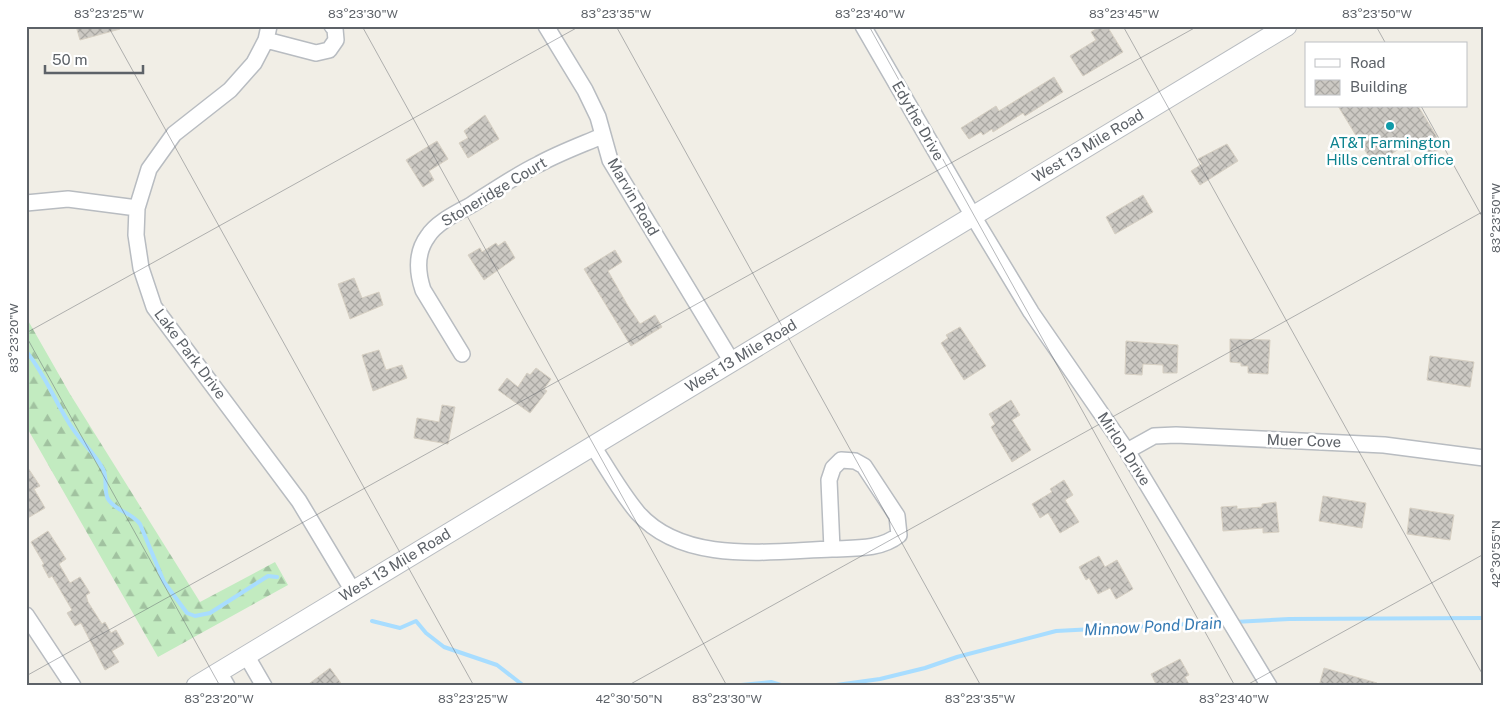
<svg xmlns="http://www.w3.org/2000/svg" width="1510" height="712" font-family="'Public Sans',sans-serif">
  <defs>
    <pattern id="forest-firs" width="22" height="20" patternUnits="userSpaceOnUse" patternTransform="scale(1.25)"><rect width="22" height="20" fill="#c2ebc0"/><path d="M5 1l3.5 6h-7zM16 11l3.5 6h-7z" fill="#a1c2a0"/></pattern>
    <pattern id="building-cross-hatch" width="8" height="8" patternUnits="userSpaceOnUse" patternTransform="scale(1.25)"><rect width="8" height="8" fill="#ccc9c3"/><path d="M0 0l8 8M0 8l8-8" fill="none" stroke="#a9a7a2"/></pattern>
  </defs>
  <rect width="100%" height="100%" fill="#f1eee6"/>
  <path fill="url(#forest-firs)" d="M26,317L70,394L200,602L275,562L288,585L158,657L26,426Z"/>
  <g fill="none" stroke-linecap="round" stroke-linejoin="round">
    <path stroke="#a8ddff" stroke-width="4" d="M26,351C44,373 54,399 69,423C79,440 94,452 103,469C108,478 103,489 108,499C115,511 131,512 140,524L164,582L187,613L195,616L210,613L268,576L277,577
      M372,621L400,628L416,621L426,633L444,647L497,665L524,686
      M1234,622L1289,619L1484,618
      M731,686L771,682L784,686
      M829,686L880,679L925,668L957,657L1056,631L1227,622"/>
  </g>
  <path fill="url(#building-cross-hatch)" stroke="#d7d0c3" d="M76,26H119L120,29L80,40Z
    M1101,26H1107L1123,52L1083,76L1070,56L1096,40L1091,32Z
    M1054,77L1063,92L1025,116L1023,113L993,132L992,129L983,135L981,132L969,139L961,128L996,106L999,111Z
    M1338,106H1418L1443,147L1427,157L1420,145L1406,153L1402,147L1374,165Z
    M485,115L499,139L468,158L459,143L468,138L464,131Z
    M437,141L448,159L429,171L434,180L423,187L406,160Z
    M1227,144L1238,161L1200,185L1191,171L1202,164L1198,159Z
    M1143,195L1153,212L1115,234L1106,217Z
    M505,241L515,258L484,280L468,255L480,248L482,252L496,243L498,246Z
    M615,250L622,262L608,271L628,306L640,324L655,315L662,327L631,346L584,269Z
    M354,278L362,298L379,292L383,305L350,319L338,284Z
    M960,327L986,366L964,380L941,343L948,338L946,335Z
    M1230,339L1270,340L1268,374L1248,373V366H1241V363L1230,362Z
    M1126,341L1178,345L1177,373H1163V365L1143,364L1142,375L1125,374Z
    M379,350L386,370L402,365L407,378L373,391L362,355Z
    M1430,356L1474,362L1470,387L1427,380Z
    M536,368L551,379L544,389L547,391L530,413L498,390L507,378L518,387L527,373L530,375Z
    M1011,400L1020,415L1012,420L1031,450L1012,462L991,427L995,424L989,414Z
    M442,405L455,407L448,444L414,438L417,418L439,422Z
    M26,465L40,486L34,489L45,508L26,519Z
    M1064,480L1073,495L1065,500L1079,522L1060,533L1048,513L1040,518L1032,504L1052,492L1050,489Z
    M1323,496L1366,503L1362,528L1319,521Z
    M1276,502L1279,532L1263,533V528L1223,531L1221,507L1237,506V509L1262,507V504Z
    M1410,508L1454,515L1450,540L1407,534Z
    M48,531L66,559L59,564L70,583L80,577L90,593L86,595L88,602L102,624L105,622L111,633L116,630L124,644L112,651L119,662L105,670L81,623L75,626L67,613L72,610L52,576L49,578L42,565L44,564L31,542Z
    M1099,556L1105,567L1117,560L1133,589L1116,599L1110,588L1098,594L1089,578L1086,580L1079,567Z
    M1180,659L1189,675L1185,677L1190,686H1157L1151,674Z
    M330,668L343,686H306Z
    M1324,668L1377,683L1376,686H1319Z"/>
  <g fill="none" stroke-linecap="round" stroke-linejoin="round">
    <defs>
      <path id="minor" d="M269,26L266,40L254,63L230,90L174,134L149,169L137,208L136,235L141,268L154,307L299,501L353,591
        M546,26L585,90L598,117L610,160L732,362
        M863,26L973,216L1031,312L1127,451L1269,686
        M266,40L316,53L329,50L336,40L335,29L332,26
        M26,203L68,199L137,208
        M462,354L423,290C417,272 416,252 428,236C437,222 457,213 471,205C493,191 516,175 539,164C559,153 581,145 602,136
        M593,446C607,468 621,493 638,513C684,565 770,551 832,549
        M1127,451L1154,436L1176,435L1384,445L1484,458
        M841,460L855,461L864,466L897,516L899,535C880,550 855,548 832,549L829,480L833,468Z
        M26,615L73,686
        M246,655L264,686
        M219,672L227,686"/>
      <path id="tertiary" d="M196,686L1287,26"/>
    </defs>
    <use href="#minor" stroke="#b8bcc1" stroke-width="18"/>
    <use href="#tertiary" stroke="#b8bcc1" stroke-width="21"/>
    <use href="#minor" stroke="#fff" stroke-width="15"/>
    <use href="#tertiary" stroke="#fff" stroke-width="19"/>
  </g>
  <path fill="none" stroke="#5d6268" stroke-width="1" stroke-opacity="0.45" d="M108,26L474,686M362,26L727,686M616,26L981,686M869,26L1235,686M1123,26L1484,677M1376,26L1386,44M1421,106L1484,220M26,333L580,26M26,336L220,686M26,676L1198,26M627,686L1484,211M1245,686L1484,554"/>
  <circle fill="#0f9aa8" stroke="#fff" stroke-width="2" cx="1390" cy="126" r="5"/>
  <g text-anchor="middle" stroke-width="5" stroke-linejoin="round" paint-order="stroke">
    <g font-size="15" fill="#5d6268" stroke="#fff">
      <text transform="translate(918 121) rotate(60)" y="5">Edythe Drive</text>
      <text transform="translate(1088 146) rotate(-31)" y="5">West 13 Mile Road</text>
      <text transform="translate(494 192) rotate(-31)" y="5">Stoneridge Court</text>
      <text transform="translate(633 197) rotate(60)" y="5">Marvin Road</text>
      <text transform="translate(190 354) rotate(53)" y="5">Lake Park Drive</text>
      <text transform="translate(741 356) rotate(-31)" y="5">West 13 Mile Road</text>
      <text transform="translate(1304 441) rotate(2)" y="5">Muer Cove</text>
      <text transform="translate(1124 449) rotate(57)" y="5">Mirlon Drive</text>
      <text transform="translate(395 565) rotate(-31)" y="5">West 13 Mile Road</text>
    </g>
    <g font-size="15" fill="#0d838f" stroke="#fff">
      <text x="1390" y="148">AT&amp;T Farmington<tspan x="1390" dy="17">Hills central office</tspan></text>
    </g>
    <g font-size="16" font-style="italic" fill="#367ab3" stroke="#fff">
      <text transform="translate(1153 626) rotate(-3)" y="6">Minnow Pond Drain</text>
    </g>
  </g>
  <rect width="1510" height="712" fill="none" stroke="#ffffff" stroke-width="55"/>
  <rect x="1305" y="42" width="162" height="65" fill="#ffffff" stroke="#bec0c3"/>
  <rect x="1315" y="59" width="25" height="8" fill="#ffffff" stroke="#bec0c3"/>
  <text x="1350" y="68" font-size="15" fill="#5d6268">Road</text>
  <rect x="1315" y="80" width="25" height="15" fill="url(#building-cross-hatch)" stroke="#bec0c3"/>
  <text x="1350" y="92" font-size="15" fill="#5d6268">Building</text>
  <path d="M45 65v8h98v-8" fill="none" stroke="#5d6268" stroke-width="2.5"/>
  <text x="52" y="65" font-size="15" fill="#5d6268" stroke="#ffffff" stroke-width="4" paint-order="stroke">50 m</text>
  <rect x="28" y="28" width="1454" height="656" fill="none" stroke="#5d6268" stroke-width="2"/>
  <g font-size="12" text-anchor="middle" fill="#5d6268">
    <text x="109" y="18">83°23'25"W</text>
    <text x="363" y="18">83°23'30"W</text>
    <text x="616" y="18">83°23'35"W</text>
    <text x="870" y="18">83°23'40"W</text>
    <text x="1124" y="18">83°23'45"W</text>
    <text x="1377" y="18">83°23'50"W</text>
    <text transform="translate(1496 218) rotate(-90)" y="4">83°23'50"W</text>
    <text transform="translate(14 338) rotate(-90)" y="4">83°23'20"W</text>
    <text transform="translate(1496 554) rotate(-90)" y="4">42°30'55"N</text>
    <text x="219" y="703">83°23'20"W</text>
    <text x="473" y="703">83°23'25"W</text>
    <text x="629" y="703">42°30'50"N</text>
    <text x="727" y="703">83°23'30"W</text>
    <text x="980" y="703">83°23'35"W</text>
    <text x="1234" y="703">83°23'40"W</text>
  </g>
</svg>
